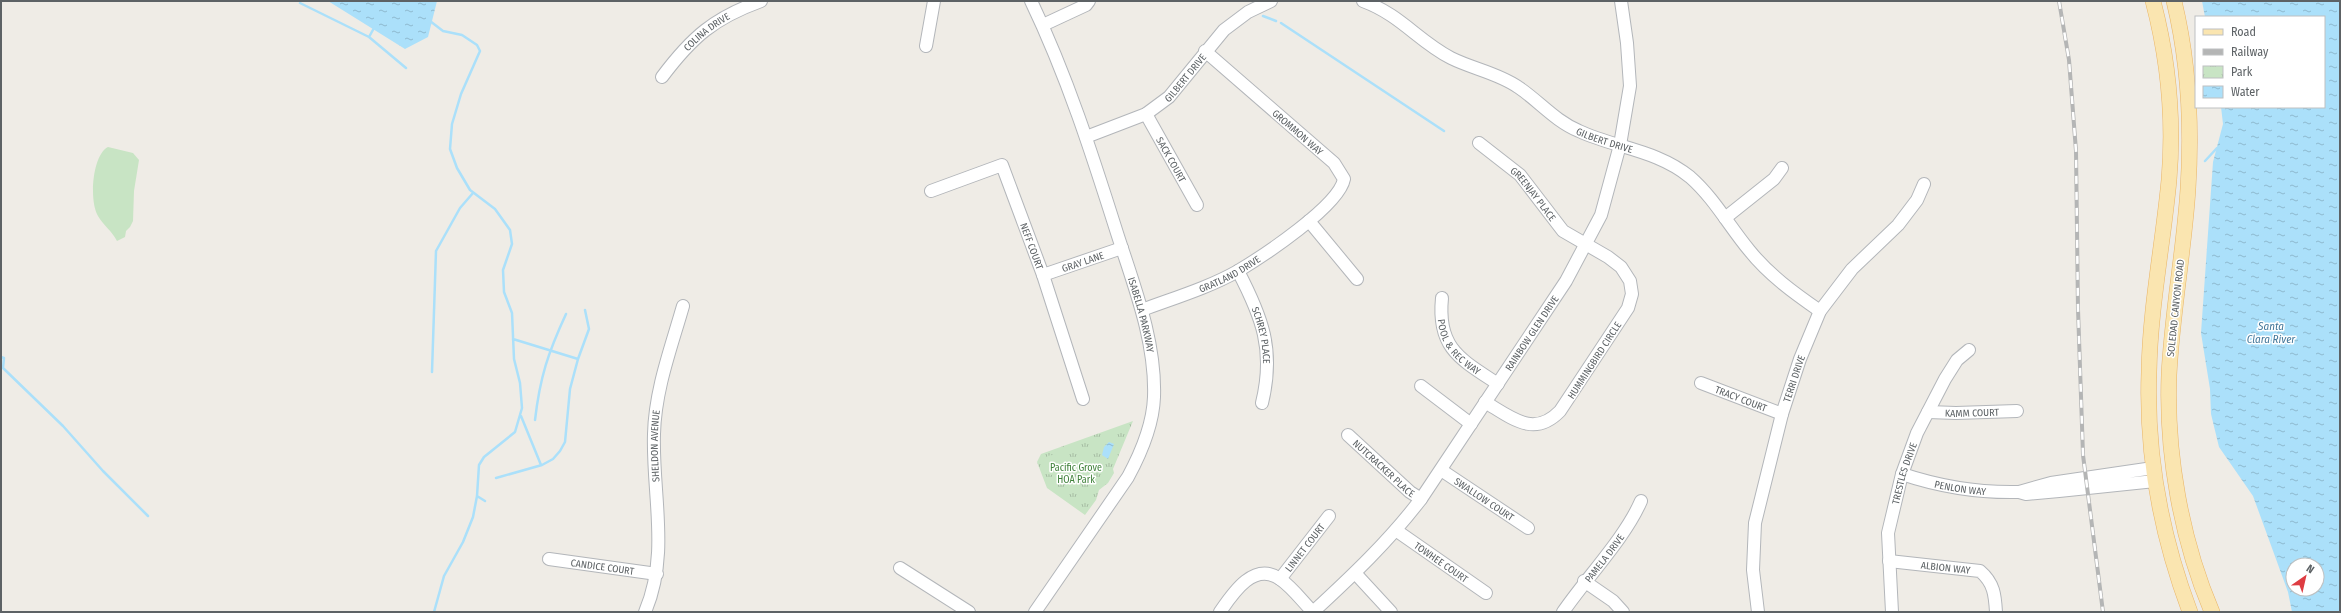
<svg xmlns="http://www.w3.org/2000/svg" width="2341" height="613" font-family="'Fira Sans Condensed',sans-serif">
  <defs>
    <pattern id="park-tufts" width="24" height="20" patternUnits="userSpaceOnUse"><rect width="24" height="20" fill="#c8e4c4"/><path d="M3 7l-1-3M5 7V3M7 7l1-3M15 17l-1-3M17 17v-4M19 17l1-3" fill="none" stroke="#a6bca3"/></pattern>
    <pattern id="water-ripples" width="26" height="14" patternUnits="userSpaceOnUse"><rect width="26" height="14" fill="#abe0fa"/><path d="M2 4q2-2 4 0t4 0M15 11q2-2 4 0t4 0" fill="none" stroke="#8eb9ce"/></pattern>
  </defs>
  <rect width="100%" height="100%" fill="#efece6"/>
  <path fill="url(#park-tufts)" d="M1133,421L1113,469L1114,473L1108,483L1099,490L1096,500L1085,515L1047,488L1037,462L1041,454Z"/>
  <path fill="#c8e4c4" d="M108,147L133,153L139,160L134,191L133,221L130,227L126,231L125,237L117,241C112,231 103,225 98,216C89,202 92,155 108,147Z
    M1042 465a10 10 0 1 1 20 0a10 10 0 1 1-20 0Z"/>
  <path fill="url(#water-ripples)" fill-rule="evenodd" d="M328,1H437L428,37L405,49Z
    M2202,1H2340V612H2292L2288,592L2253,496L2219,447L2211,414L2210,389L2201,333L2213,162L2223,124L2221,107H2324V17H2205ZM2293,565H2317V589H2293Z
    M1109,442L1114,444L1108,459L1102,455L1104,447Z"/>
  <g fill="none" stroke-linecap="round" stroke-linejoin="round">
    <path stroke="#abe0fa" stroke-width="2.5" d="M300,3L369,37
      M1263,16L1276,21
      M430,21L443,31L462,35L477,45L480,51L461,94L452,124L450,149L457,168L470,190L495,209L510,230L512,244L503,270L504,292L512,313L514,359L520,383L522,408L515,432L484,457L479,465L477,496L473,517L463,542L444,576L434,612
      M1281,23L1444,131
      M374,28L369,37L406,68
      M2205,161L2217,148
      M1,357L4,358L3,368L63,426L103,471L148,516
      M578,359L589,329L585,310
      M432,372L436,251L460,208L473,193
      M521,416L541,465
      M535,420C540,377 548,353 566,314
      M496,478L542,465L553,459L560,451L565,442L570,389L578,359L513,339
      M477,496L485,501"/>
    <defs>
      <g id="minor">
        <path id="s1" d="M1031,1C1067,76 1092,154 1117,233C1134,286 1156,341 1154,397C1153,426 1141,453 1128,477L1035,612"/>
        <path id="s2" d="M1363,1C1401,15 1418,41 1451,58C1473,69 1498,73 1518,87C1539,101 1555,121 1579,131C1616,148 1657,150 1690,177C1714,198 1729,226 1749,250C1769,275 1794,293 1820,311"/>
        <path d="M1043,25L1086,5L1089,1"/>
        <path d="M926,46L934,1"/>
        <path id="s3" d="M662,77C692,37 714,18 761,1"/>
        <path id="s4" d="M1146,114L1197,205"/>
        <path id="s5" d="M1086,137L1146,114L1169,97L1224,30L1248,12L1271,1"/>
        <path id="s6" d="M1479,143L1520,175L1563,231L1608,257L1621,267L1630,281L1632,294L1628,308L1560,411C1534,438 1512,418 1485,402"/>
        <path id="s7" d="M931,191L1002,165L1043,275L1083,399"/>
        <path d="M1725,218L1774,179L1782,168"/>
        <path d="M1309,221L1357,279"/>
        <path id="s8" d="M1238,271C1262,317 1275,350 1262,403"/>
        <path id="s9" d="M1043,275L1122,248"/>
        <path id="s10" d="M1442,298C1437,348 1460,359 1498,384"/>
        <path id="s11" d="M1142,310C1174,298 1208,288 1238,271C1263,256 1339,206 1344,179L1334,163L1205,51"/>
        <path id="s12" d="M1701,383L1782,414"/>
        <path d="M1421,386L1471,424"/>
        <path id="s13" d="M1928,412L1956,413L2017,411"/>
        <path id="s14" d="M1348,435L1410,492L1421,499"/>
        <path d="M2153,468L2051,483L2019,492L2026,494L2059,491L2155,481"/>
        <path id="s15" d="M1441,470L1528,528"/>
        <path id="s16" d="M1902,474C1941,487 1978,493 2019,492"/>
        <path id="s17" d="M1397,531L1486,593"/>
        <path id="s18" d="M549,559L657,574"/>
        <path id="s19" d="M1889,561L1980,571C1994,583 1995,595 1996,612"/>
        <path d="M900,568L969,612"/>
        <path d="M1355,573L1391,612"/>
        <path id="s20" d="M1280,579L1329,516"/>
        <path d="M1584,581L1613,601L1623,612"/>
        <path id="s21" d="M645,612C670,554 652,494 654,434C655,390 671,348 683,306"/>
        <path d="M1220,612C1233,593 1254,561 1280,579C1292,587 1303,602 1313,612"/>
        <path id="s22" d="M1313,612C1352,576 1389,541 1421,499L1566,281L1601,215L1620,145L1630,86L1627,43L1621,1"/>
        <path id="s23" d="M1563,612C1587,577 1625,538 1641,501"/>
        <path id="s24" d="M1758,612L1753,570L1755,523L1782,414L1800,359L1820,311L1852,269L1898,225L1917,200L1924,184"/>
        <path id="s25" d="M1892,612L1888,533L1902,474L1917,433L1945,379L1957,360L1969,350"/>
      </g>
      <path id="major" d="M2153,1C2168,58 2174,121 2169,180C2163,244 2150,308 2149,372C2146,454 2161,535 2190,612
        M2174,1C2189,63 2192,126 2188,189C2184,251 2172,313 2169,375C2166,454 2181,539 2212,612"/>
    </defs>
    <use href="#minor" stroke="#b3b6ba" stroke-width="14"/>
    <use href="#major" stroke="#e9b465" stroke-width="16"/>
    <use href="#minor" stroke="#fff" stroke-width="12"/>
    <use href="#major" stroke="#fae5b0" stroke-width="15"/>
    <defs>
      <path id="rail" d="M2059,1L2069,60L2076,151L2078,309L2083,455L2103,612"/>
    </defs>
    <use href="#rail" stroke="#b4b5b5" stroke-width="4"/>
    <use href="#rail" stroke="#fff" stroke-width="2.5" stroke-dasharray="8" stroke-linecap="butt"/>
  </g>
  <g text-anchor="middle" stroke-width="3" stroke-linejoin="round" paint-order="stroke">
    <g font-size="10" fill="#5d6265" stroke="#fff">
      <text dy="4" stroke="none"><textPath href="#s3" startOffset="64">COLINA DRIVE</textPath></text>
      <text dy="4" stroke="none"><textPath href="#s5" startOffset="118">GILBERT DRIVE</textPath></text>
      <text transform="translate(1298 132) rotate(41)" y="4">GROMMON WAY</text>
      <text dy="4" stroke="none"><textPath href="#s2" startOffset="281">GILBERT DRIVE</textPath></text>
      <text dy="4" stroke="none"><textPath href="#s4" startOffset="52">SACK COURT</textPath></text>
      <text dy="4" stroke="none"><textPath href="#s6" startOffset="75">GREENJAY PLACE</textPath></text>
      <text dy="4" stroke="none"><textPath href="#s7" startOffset="162">NEFF COURT</textPath></text>
      <text dy="4" stroke="none"><textPath href="#s9" startOffset="42">GRAY LANE</textPath></text>
      <text dy="4" stroke="none"><textPath href="#s11" startOffset="95">GRATLAND DRIVE</textPath></text>
      <text transform="translate(2175 308) rotate(-84)" y="4">SOLEDAD CANYON ROAD</text>
      <text dy="4" stroke="none"><textPath href="#s1" startOffset="333">ISABELLA PARKWAY</textPath></text>
      <text dy="4" stroke="none"><textPath href="#s22" startOffset="356">RAINBOW GLEN DRIVE</textPath></text>
      <text dy="4" stroke="none"><textPath href="#s8" startOffset="69">SCHREY PLACE</textPath></text>
      <text dy="4" stroke="none"><textPath href="#s10" startOffset="55">POOL &amp; REC WAY</textPath></text>
      <text transform="translate(1594 360) rotate(-57)" y="4">HUMMINGBIRD CIRCLE</text>
      <text dy="4" stroke="none"><textPath href="#s24" startOffset="239">TERRI DRIVE</textPath></text>
      <text dy="4" stroke="none"><textPath href="#s12" startOffset="43">TRACY COURT</textPath></text>
      <text dy="4" stroke="none"><textPath href="#s13" startOffset="44">KAMM COURT</textPath></text>
      <text dy="4" stroke="none"><textPath href="#s21" startOffset="168">SHELDON AVENUE</textPath></text>
      <text dy="4" stroke="none"><textPath href="#s14" startOffset="49">NUTCRACKER PLACE</textPath></text>
      <text dy="4" stroke="none"><textPath href="#s25" startOffset="141">TRESTLES DRIVE</textPath></text>
      <text dy="4" stroke="none"><textPath href="#s16" startOffset="60">PENLON WAY</textPath></text>
      <text dy="4" stroke="none"><textPath href="#s15" startOffset="52">SWALLOW COURT</textPath></text>
      <text dy="4" stroke="none"><textPath href="#s20" startOffset="40">LINNET COURT</textPath></text>
      <text dy="4" stroke="none"><textPath href="#s23" startOffset="68">PAMELA DRIVE</textPath></text>
      <text dy="4" stroke="none"><textPath href="#s17" startOffset="54">TOWHEE COURT</textPath></text>
      <text dy="4" stroke="none"><textPath href="#s18" startOffset="54">CANDICE COURT</textPath></text>
      <text dy="4" stroke="none"><textPath href="#s19" startOffset="57">ALBION WAY</textPath></text>
    </g>
    <g font-size="10" fill="#3f803a" stroke="#fff">
      <text x="1076" y="471">Pacific Grove<tspan x="1076" dy="12">HOA Park</tspan></text>
    </g>
    <g font-size="11" font-style="italic" fill="#42779a" stroke="#fff">
      <text x="2271" y="330">Santa<tspan x="2271" dy="13">Clara River</tspan></text>
    </g>
  </g>
  <rect width="2341" height="613" fill="none" stroke="#5d6265" stroke-width="4"/>
  <rect x="2195" y="16" width="130" height="92" fill="#ffffff" stroke="#bec0c1"/>
  <rect x="2203" y="29" width="20" height="6" fill="#fae5b0" stroke="#bec0c1"/>
  <text x="2231" y="36" font-size="12" fill="#5d6265">Road</text>
  <rect x="2203" y="49" width="20" height="6" fill="#b4b5b5" stroke="#bec0c1"/>
  <text x="2231" y="56" font-size="12" fill="#5d6265">Railway</text>
  <rect x="2203" y="66" width="20" height="12" fill="url(#park-tufts)" stroke="#bec0c1"/>
  <text x="2231" y="76" font-size="12" fill="#5d6265">Park</text>
  <rect x="2203" y="86" width="20" height="12" fill="url(#water-ripples)" stroke="#bec0c1"/>
  <text x="2231" y="96" font-size="12" fill="#5d6265">Water</text>
  <g transform="translate(2305 577) rotate(34)"><circle r="19" fill="#ffffff" stroke="#bec0c1"/>
  <path d="M0-3L7 15L0 10L-7 15Z" fill="#de3c42"/>
  <text y="-6" font-size="11" font-weight="bold" text-anchor="middle" fill="#5d6265">N</text>
  </g>
</svg>
